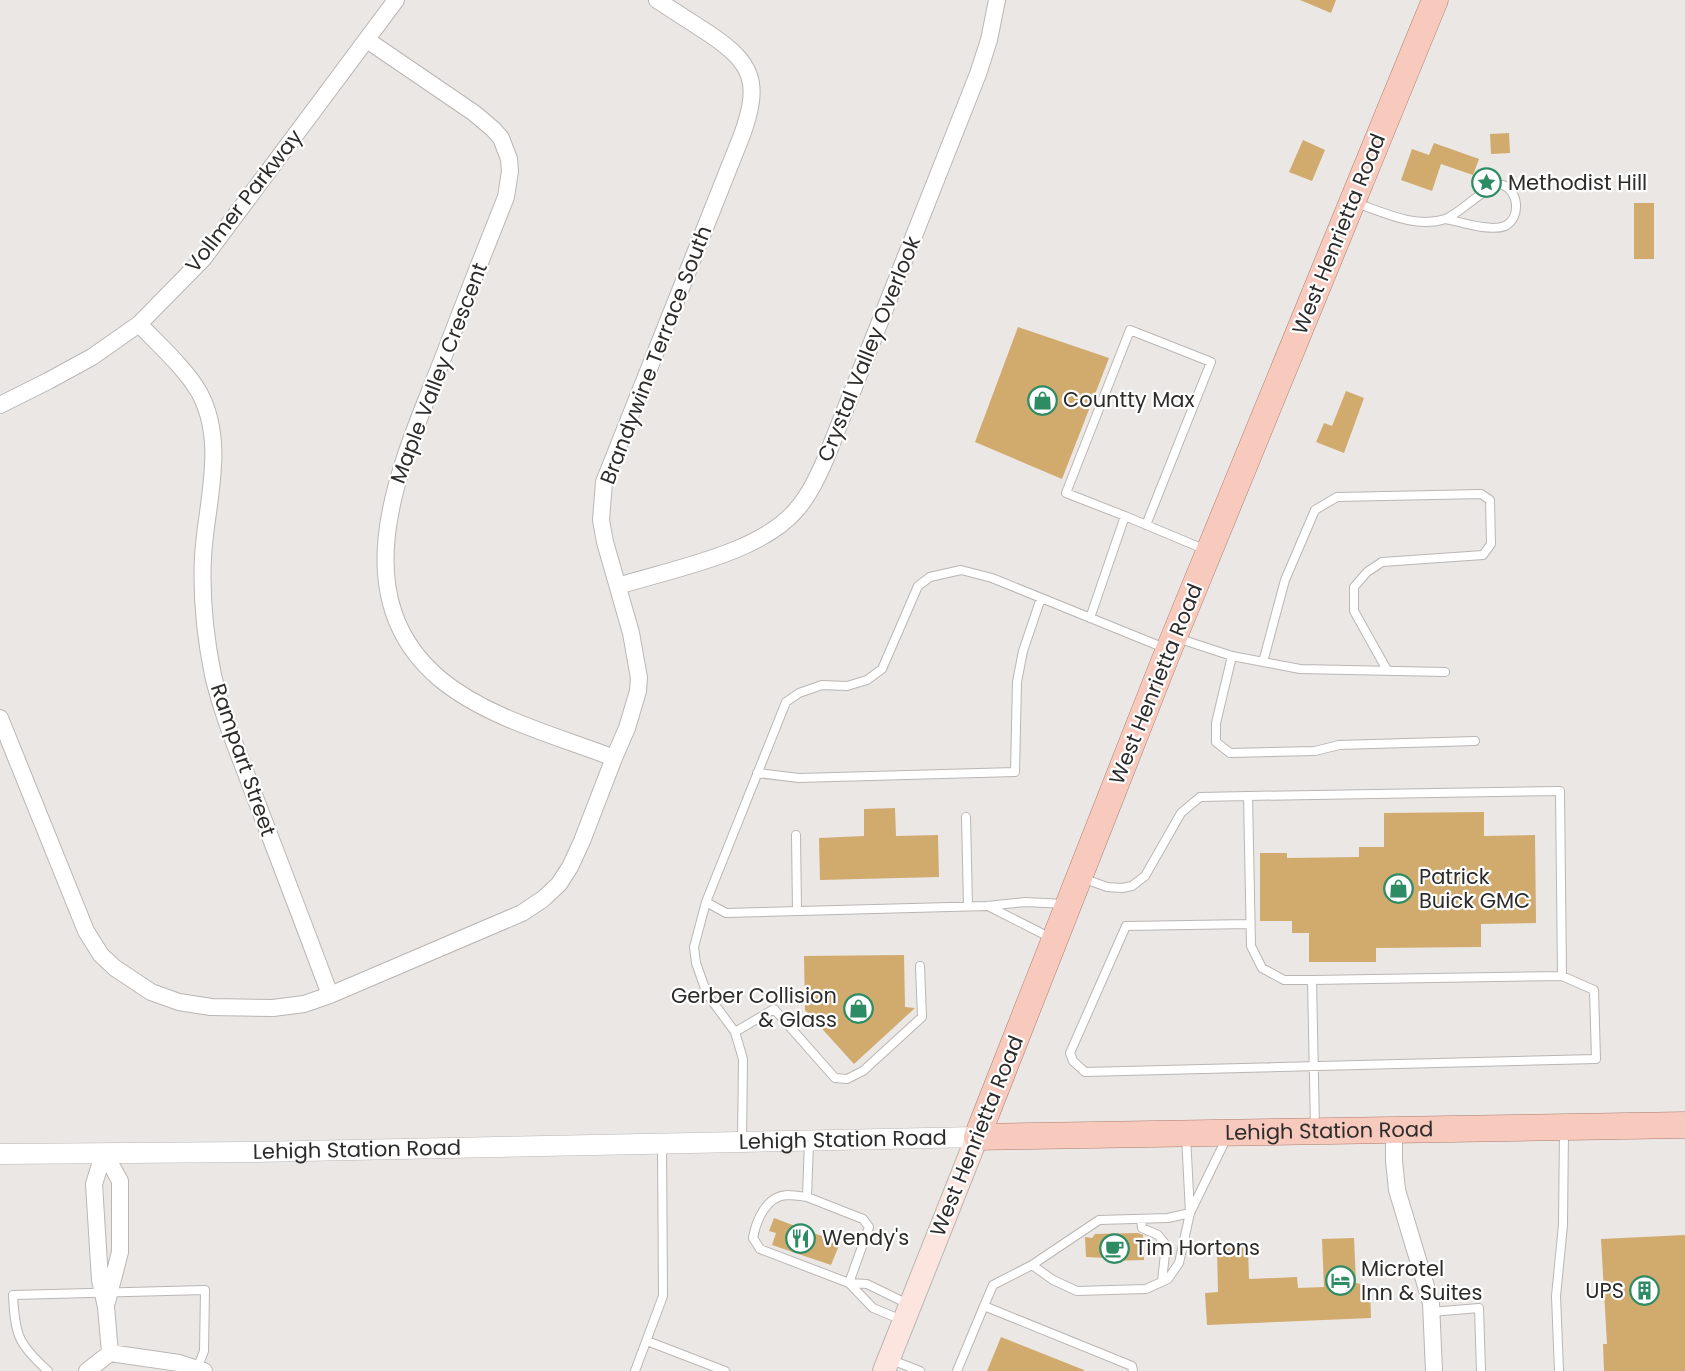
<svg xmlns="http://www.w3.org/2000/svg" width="1685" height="1371" font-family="Poppins,sans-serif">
  <rect width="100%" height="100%" fill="#ebe7e4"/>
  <path fill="#d1aa6e" d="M1300,0H1336L1331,13Z
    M1509,133L1510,153L1491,154L1490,134Z
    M1303,140L1325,150L1312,181L1289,172Z
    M1434,143L1479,159L1473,175L1441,164L1432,191L1401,180L1412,149L1429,155Z
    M1634,203H1654V259H1634Z
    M1018,327L1109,358L1062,479L975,442Z
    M1346,391L1364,398L1344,453L1316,442L1324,423L1332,426Z
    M895,808L896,836L938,835L939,877L820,880L819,838L864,836V809Z
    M1484,812V836L1535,835L1536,923L1481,924V947L1376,948V962H1309V933H1292V921H1260V853H1287V858L1359,857V847H1384V813Z
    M904,955L905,1007L915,1008L854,1064L805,1010L804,956Z
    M774,1218L840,1243L831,1265L772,1245L776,1233L769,1231Z
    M1138,1233L1143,1235L1144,1260L1109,1261L1106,1258L1086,1257L1085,1237L1092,1238L1095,1234Z
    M1685,1235V1371H1604L1603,1344H1607L1601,1239Z
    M1354,1238L1356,1283L1370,1286L1371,1318L1207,1325L1205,1293L1218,1292L1217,1248L1248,1247L1249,1279L1297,1277L1298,1288L1324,1287L1322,1239Z
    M1001,1337L1084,1370V1371H987Z"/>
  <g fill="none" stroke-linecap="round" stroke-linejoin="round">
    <defs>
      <path id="service" d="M1356,203C1383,212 1416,229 1445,219C1460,214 1490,181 1503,185C1519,191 1521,218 1505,226C1490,232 1461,222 1446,219
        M1125,516L1066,493L1130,330L1211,362L1146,525
        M1090,618L1125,516L1206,550
        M1177,638L1232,656L1300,669L1445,672
        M1232,656L1216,723V742L1230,753L1315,751L1339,745L1475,741
        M1263,662L1285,580L1315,510L1337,497L1481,494L1490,500L1491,544L1483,555L1382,562L1367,572L1354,587V611L1387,670
        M757,773L799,778L1015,772L1017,682L1023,651L1041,598
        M1248,796L1560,791L1562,976L1312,980
        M966,817L968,906
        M796,835L797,911
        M1082,878L1107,887L1122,888L1132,886L1145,876L1181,813L1200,797L1248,796L1251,946L1262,968L1284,980H1312L1315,1128
        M706,902L726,913L987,906L1025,902L1065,904
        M988,906L1051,938
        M1250,924L1126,926L1070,1053L1073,1061L1085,1072L1596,1059L1594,990L1562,976
        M735,1032L774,1009L835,1078L847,1079L863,1071L922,1017L920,966
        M1186,1136L1190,1213
        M809,1141L807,1197L863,1219L869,1227L849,1283
        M742,1142L743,1059L735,1032L707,994L696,963L694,947L706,902L786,702L799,693L822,685L847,686L867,680L882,669L918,586L930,577L961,570L992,578L1167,649
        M807,1197C800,1196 793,1195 787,1195C766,1196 756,1221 753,1238L760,1249L849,1283L867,1284L908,1304
        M1141,1219L1142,1228L1158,1235L1166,1245L1162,1281
        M1032,1265L1099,1220L1168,1218L1190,1213
        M849,1283L873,1308L902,1320
        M984,1306L993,1285L1032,1265L1053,1280L1077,1291L1146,1289L1168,1279L1179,1263L1190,1213L1228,1135
        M1431,1312L1479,1308L1481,1371
        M647,1341L725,1371
        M889,1359L920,1371
        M48,1371C18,1344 15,1335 13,1295L205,1290L204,1351L197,1369
        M635,1371L663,1296L662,1144
        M957,1371L984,1306L1132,1366L1133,1371
        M1559,1371L1556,1296L1563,1225L1564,1129"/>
      <path id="minor" d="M367,40L474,113L493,129L501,138L509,159L510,171L506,197C484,252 462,308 441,363C402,462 339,594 440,679C487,718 557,736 614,758
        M139,324C158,344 185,368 199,392C227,443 206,503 203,557C201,597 205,636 213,675C223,718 241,759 256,800C281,865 306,930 330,995
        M0,405L48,381L92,357L139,324L203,259L396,0
        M618,586C672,569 761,553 797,509C810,494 818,476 826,458L978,74L989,40L997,0
        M0,718L86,931L101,955L115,968L151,992L179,1002L211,1007L273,1008L304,1004L330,995L522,913L543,899L559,884L570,867L582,841L614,758L627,728L638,691L639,678L631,633L605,542L601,520L604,482L742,135C761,82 753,63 708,33C691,22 674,11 657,0
        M1394,1130V1161L1397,1190L1431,1303L1434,1371
        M104,1152L94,1184L100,1280L106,1307L110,1353
        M104,1152L120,1181V1252L107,1302
        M87,1371L110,1353L179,1363L204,1371"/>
      <g id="tertiary">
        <path id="s1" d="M0,1154L250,1152L977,1137"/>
      </g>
      <path id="secondary" d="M884,1371L977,1137"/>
      <g id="primary">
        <path id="s2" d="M1435,0L1165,659L977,1137L1685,1125"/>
      </g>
    </defs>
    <use href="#service" stroke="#bab6b4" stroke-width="10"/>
    <use href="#minor" stroke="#bab6b4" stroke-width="18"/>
    <use href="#tertiary" stroke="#bab6b4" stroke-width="21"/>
    <use href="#secondary" stroke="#bab6b4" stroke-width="24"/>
    <use href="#primary" stroke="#ad7c6d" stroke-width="27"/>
    <use href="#service" stroke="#fff" stroke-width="8"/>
    <use href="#minor" stroke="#fff" stroke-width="16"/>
    <use href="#tertiary" stroke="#fff" stroke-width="20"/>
    <use href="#secondary" stroke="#fbe5de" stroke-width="22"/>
    <use href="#primary" stroke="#f7cabd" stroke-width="26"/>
  </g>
  <defs>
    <symbol id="sight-ring" viewBox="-11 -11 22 22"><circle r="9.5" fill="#fff" stroke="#2d8c64" stroke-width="1.5"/><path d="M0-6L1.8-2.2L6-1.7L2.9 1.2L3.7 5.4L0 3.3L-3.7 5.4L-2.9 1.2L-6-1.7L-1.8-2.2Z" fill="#2d8c64"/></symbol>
    <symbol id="shop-ring" viewBox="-11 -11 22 22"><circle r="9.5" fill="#fff" stroke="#2d8c64" stroke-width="1.5"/><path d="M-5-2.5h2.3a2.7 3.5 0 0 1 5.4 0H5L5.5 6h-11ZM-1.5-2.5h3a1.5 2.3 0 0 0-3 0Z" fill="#2d8c64"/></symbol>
    <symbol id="restaurant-ring" viewBox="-11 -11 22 22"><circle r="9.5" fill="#fff" stroke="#2d8c64" stroke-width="1.5"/><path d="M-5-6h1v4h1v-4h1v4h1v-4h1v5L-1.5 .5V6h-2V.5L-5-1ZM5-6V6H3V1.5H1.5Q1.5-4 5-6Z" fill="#2d8c64"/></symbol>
    <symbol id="cafe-ring" viewBox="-11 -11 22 22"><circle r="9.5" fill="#fff" stroke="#2d8c64" stroke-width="1.5"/><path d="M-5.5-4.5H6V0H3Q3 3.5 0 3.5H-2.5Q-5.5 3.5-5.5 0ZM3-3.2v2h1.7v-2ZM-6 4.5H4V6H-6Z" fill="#2d8c64"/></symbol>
    <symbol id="hotel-ring" viewBox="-11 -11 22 22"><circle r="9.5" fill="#fff" stroke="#2d8c64" stroke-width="1.5"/><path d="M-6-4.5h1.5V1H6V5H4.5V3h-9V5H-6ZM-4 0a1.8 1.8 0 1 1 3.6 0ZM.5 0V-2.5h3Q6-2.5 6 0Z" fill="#2d8c64"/></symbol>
    <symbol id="building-ring" viewBox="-11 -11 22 22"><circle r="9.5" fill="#fff" stroke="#2d8c64" stroke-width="1.5"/><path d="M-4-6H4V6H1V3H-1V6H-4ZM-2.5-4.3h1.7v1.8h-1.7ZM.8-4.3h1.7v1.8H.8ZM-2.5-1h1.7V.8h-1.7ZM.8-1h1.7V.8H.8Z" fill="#2d8c64"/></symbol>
  </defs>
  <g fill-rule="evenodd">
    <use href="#sight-ring" x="1470" y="166" width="33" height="33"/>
    <use href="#shop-ring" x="1026" y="384" width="33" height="33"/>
    <use href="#shop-ring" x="1382" y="872" width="33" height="33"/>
    <use href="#shop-ring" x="842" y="992" width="33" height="33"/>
    <use href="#restaurant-ring" x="784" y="1222" width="33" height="33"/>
    <use href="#cafe-ring" x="1098" y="1232" width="33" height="33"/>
    <use href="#hotel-ring" x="1324" y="1264" width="33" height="33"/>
    <use href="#building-ring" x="1628" y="1274" width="33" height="33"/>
  </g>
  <g text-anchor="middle" stroke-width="4.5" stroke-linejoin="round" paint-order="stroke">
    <g font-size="21" fill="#2d2c2b" stroke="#fff" text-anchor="start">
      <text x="1508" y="190">Methodist Hill</text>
      <text x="1063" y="407">Countty Max</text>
      <text x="1419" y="884">Patrick<tspan x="1419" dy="24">Buick GMC</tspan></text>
      <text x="837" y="1003" text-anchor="end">Gerber Collision<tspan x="837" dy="24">&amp; Glass</tspan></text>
      <text x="822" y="1245">Wendy's</text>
      <text x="1135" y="1255">Tim Hortons</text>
      <text x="1361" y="1276">Microtel<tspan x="1361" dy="24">Inn &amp; Suites</tspan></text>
      <text x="1624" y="1298" text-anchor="end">UPS</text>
    </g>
    <g font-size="21" fill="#2d2c2b" stroke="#fff">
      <text transform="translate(244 201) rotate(-52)" y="7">Vollmer Parkway</text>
      <text transform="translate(1339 234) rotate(-68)" y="7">West Henrietta Road</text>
      <text transform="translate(869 349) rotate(-68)" y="7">Crystal Valley Overlook</text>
      <text transform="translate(656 355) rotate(-69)" y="7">Brandywine Terrace South</text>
      <text transform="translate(439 373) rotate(-69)" y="7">Maple Valley Crescent</text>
      <text transform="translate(1156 684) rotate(-68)" y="7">West Henrietta Road</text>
      <text transform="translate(243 760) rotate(71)" y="7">Rampart Street</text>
      <text dy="7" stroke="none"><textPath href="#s2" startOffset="1578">Lehigh Station Road</textPath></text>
      <text transform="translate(977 1136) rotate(-68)" y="7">West Henrietta Road</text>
      <text dy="7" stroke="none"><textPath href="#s1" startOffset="843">Lehigh Station Road</textPath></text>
      <text dy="7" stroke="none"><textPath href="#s1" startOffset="357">Lehigh Station Road</textPath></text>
    </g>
  </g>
</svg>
